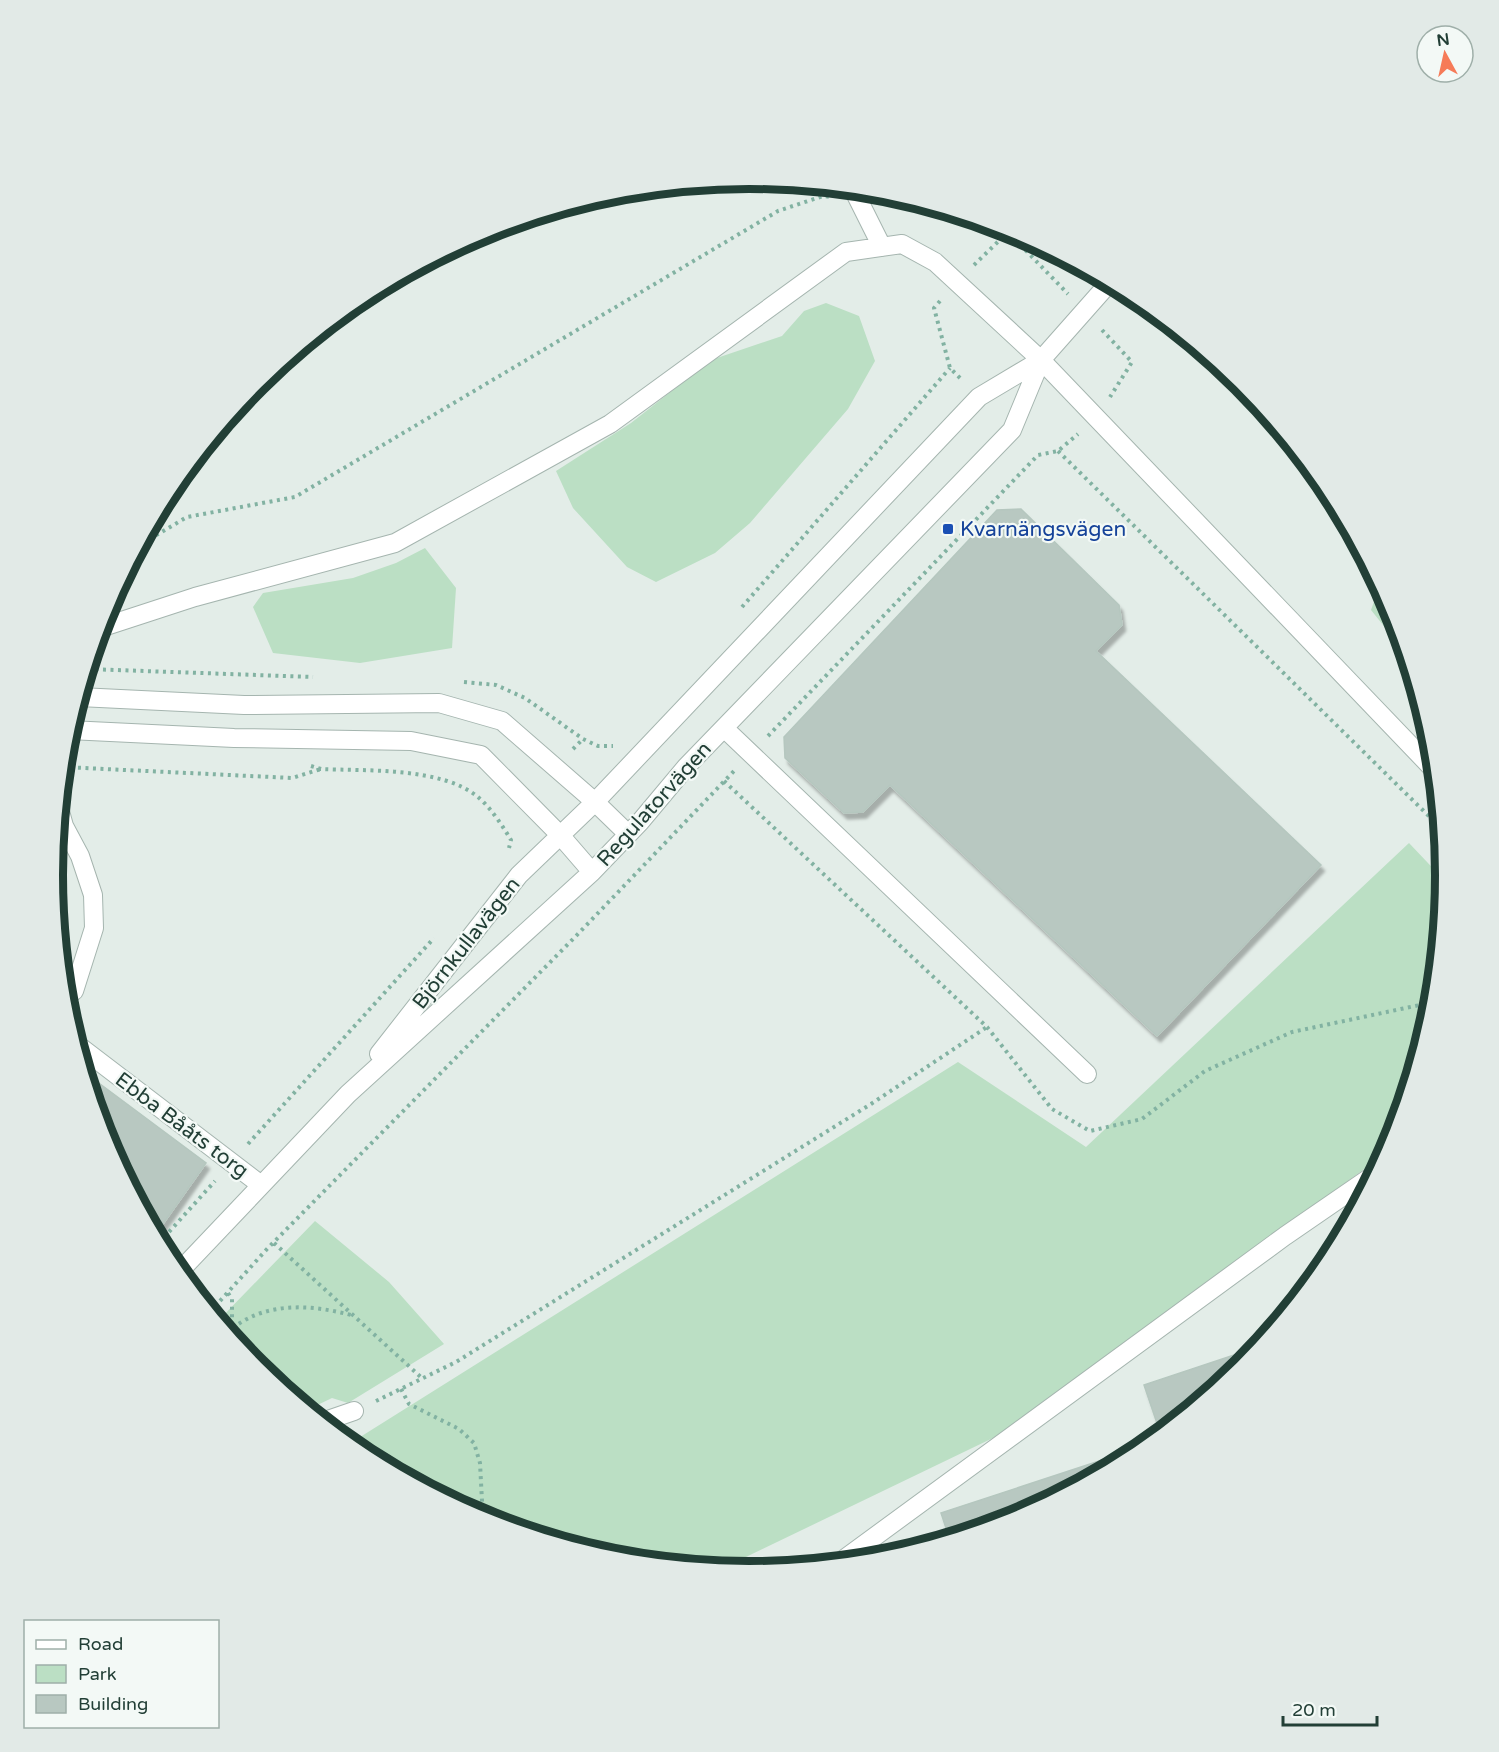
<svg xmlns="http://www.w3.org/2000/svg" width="1499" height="1752" font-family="'Varela Round',sans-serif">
  <defs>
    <filter id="shadow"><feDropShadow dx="3.5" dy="6" stdDeviation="1.5" flood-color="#0004"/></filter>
  </defs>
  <rect width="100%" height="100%" fill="#e3ede8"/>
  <path fill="#bbdfc4" d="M826,303L859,316L875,361L848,409L750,523L715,553L656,582L627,567L573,508L556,471L631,423L711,360L782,336L804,311Z
    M425,548L456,588L452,648L360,663L273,653L253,607L263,593L353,578L396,563Z
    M1380,585L1394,610L1407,655L1371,610Z
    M1409,843L1446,882L1433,1012L1393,1143L1389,1151L995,1437L719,1570L613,1560L482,1520L362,1455L349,1444L958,1062L1086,1147Z
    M315,1221L389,1282L444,1344L348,1403L332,1398L307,1410L256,1369L218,1321Z"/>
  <path fill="#b8c8c1" stroke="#b5c7bf" stroke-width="1.5" filter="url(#shadow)" d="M1021,509L1119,605L1122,625L1096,651L1321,865L1157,1036L890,785L863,812L844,813L785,758L784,737L997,510Z
    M84,1072L206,1163L155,1235L105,1142Z
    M1330,1262L1329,1264L1319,1276L1316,1267Z
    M1261,1346L1242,1369L1161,1435L1144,1385Z
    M1151,1444L1136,1456L1016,1520L950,1540L941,1513Z"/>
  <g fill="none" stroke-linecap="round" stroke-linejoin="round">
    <defs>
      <path id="minor" d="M853,189L882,247
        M100,628L195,597L395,543L610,424L846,252L902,244L935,262L1041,360L1436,772
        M79,697L244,705L439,703L502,721L595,802L979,397L1041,360L1110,282
        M724,728L1087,1074
        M69,730L234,738L411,741L481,755L560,835L592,872L640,822L686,767L1012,430L1041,360
        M59,808L64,826L80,856L93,895L94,928L74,991
        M75,1043L261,1185
        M379,1054L519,875L595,802L628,834
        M178,1273L348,1094L592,872
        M322,1422L354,1411
        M836,1565L1285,1236L1378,1172"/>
    </defs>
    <use href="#minor" stroke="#a5b5af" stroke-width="20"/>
    <path stroke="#82b2a2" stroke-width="4" stroke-dasharray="3 4.5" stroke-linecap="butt" d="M887,202L919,206L1008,232L1068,294
      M974,265L1009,231
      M940,301L934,308L950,368L962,380
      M1102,330L1132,362L1110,397
      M1058,451L1442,829
      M131,562L143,543L187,517L295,497L778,211L823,196L832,197
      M742,607L950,368
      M88,669L313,677
      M464,682L496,685L525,698L583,739L598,746H613
      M768,736L1038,455L1058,451L1078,434
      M573,749L583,739
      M311,766L321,769C366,771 442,767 478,797C491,808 502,825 511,840L509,848
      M63,767L292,778L321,769
      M724,781L987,1027L1052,1109L1090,1131L1142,1119L1205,1071L1292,1032L1434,1002
      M248,1144L434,938
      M159,1243L215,1181
      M274,1243L423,1379
      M228,1293L232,1299V1329
      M210,1312L267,1249L576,936L734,771
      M227,1333C262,1301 309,1304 351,1315
      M401,1389L409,1404L459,1429L474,1443L480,1463L483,1520
      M376,1401L456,1362L871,1104L987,1027"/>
    <use href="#minor" stroke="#fff" stroke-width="18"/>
  </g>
  <rect fill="#1a4fb4" stroke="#f3f9f6" stroke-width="2" x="942" y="523" width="12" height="12" rx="3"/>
  <g text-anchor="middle" stroke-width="4.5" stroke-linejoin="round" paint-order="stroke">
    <g font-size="21" fill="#164399" stroke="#f3f9f6" text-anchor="start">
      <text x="960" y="536">Kvarnängsvägen</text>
    </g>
    <g font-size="21" fill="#223f36" stroke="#f3f9f6">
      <text transform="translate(654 804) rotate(-48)" y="7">Regulatorvägen</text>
      <text transform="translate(466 943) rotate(-52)" y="7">Björnkullavägen</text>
      <text transform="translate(182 1125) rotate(37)" y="7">Ebba Bååts torg</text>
    </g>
  </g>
  <path d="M0 0H1499V1752H0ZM63 875a686 686 0 1 1 1372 0a686 686 0 1 1-1372 0Z" fill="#e2eae7" fill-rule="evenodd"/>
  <path fill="none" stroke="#223f36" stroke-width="8" d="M63 875a686 686 0 1 1 1372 0a686 686 0 1 1-1372 0Z"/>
  <rect x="24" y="1620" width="195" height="108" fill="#f3f9f6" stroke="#9fafa9" stroke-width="1.5"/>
  <rect x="36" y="1640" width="30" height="9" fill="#ffffff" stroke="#9fafa9" stroke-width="1.5"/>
  <text x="78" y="1650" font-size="18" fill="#223f36">Road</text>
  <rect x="36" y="1665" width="30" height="18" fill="#bbdfc4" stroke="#9fafa9" stroke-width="1.5"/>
  <text x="78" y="1680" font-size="18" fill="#223f36">Park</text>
  <rect x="36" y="1695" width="30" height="18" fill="#b8c8c1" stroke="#9fafa9" stroke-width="1.5"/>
  <text x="78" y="1710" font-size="18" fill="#223f36">Building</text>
  <g transform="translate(1445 54) rotate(352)"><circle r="28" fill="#f3f9f6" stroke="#9fafa9" stroke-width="1.5"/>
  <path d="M0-4.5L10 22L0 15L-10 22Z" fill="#f67b58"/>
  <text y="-9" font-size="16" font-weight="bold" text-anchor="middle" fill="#223f36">N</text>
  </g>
  <path d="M1283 1716v9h94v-9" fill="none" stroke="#223f36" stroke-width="3"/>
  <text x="1292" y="1716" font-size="18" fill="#223f36" stroke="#f3f9f6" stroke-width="4.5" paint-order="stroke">20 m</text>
</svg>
